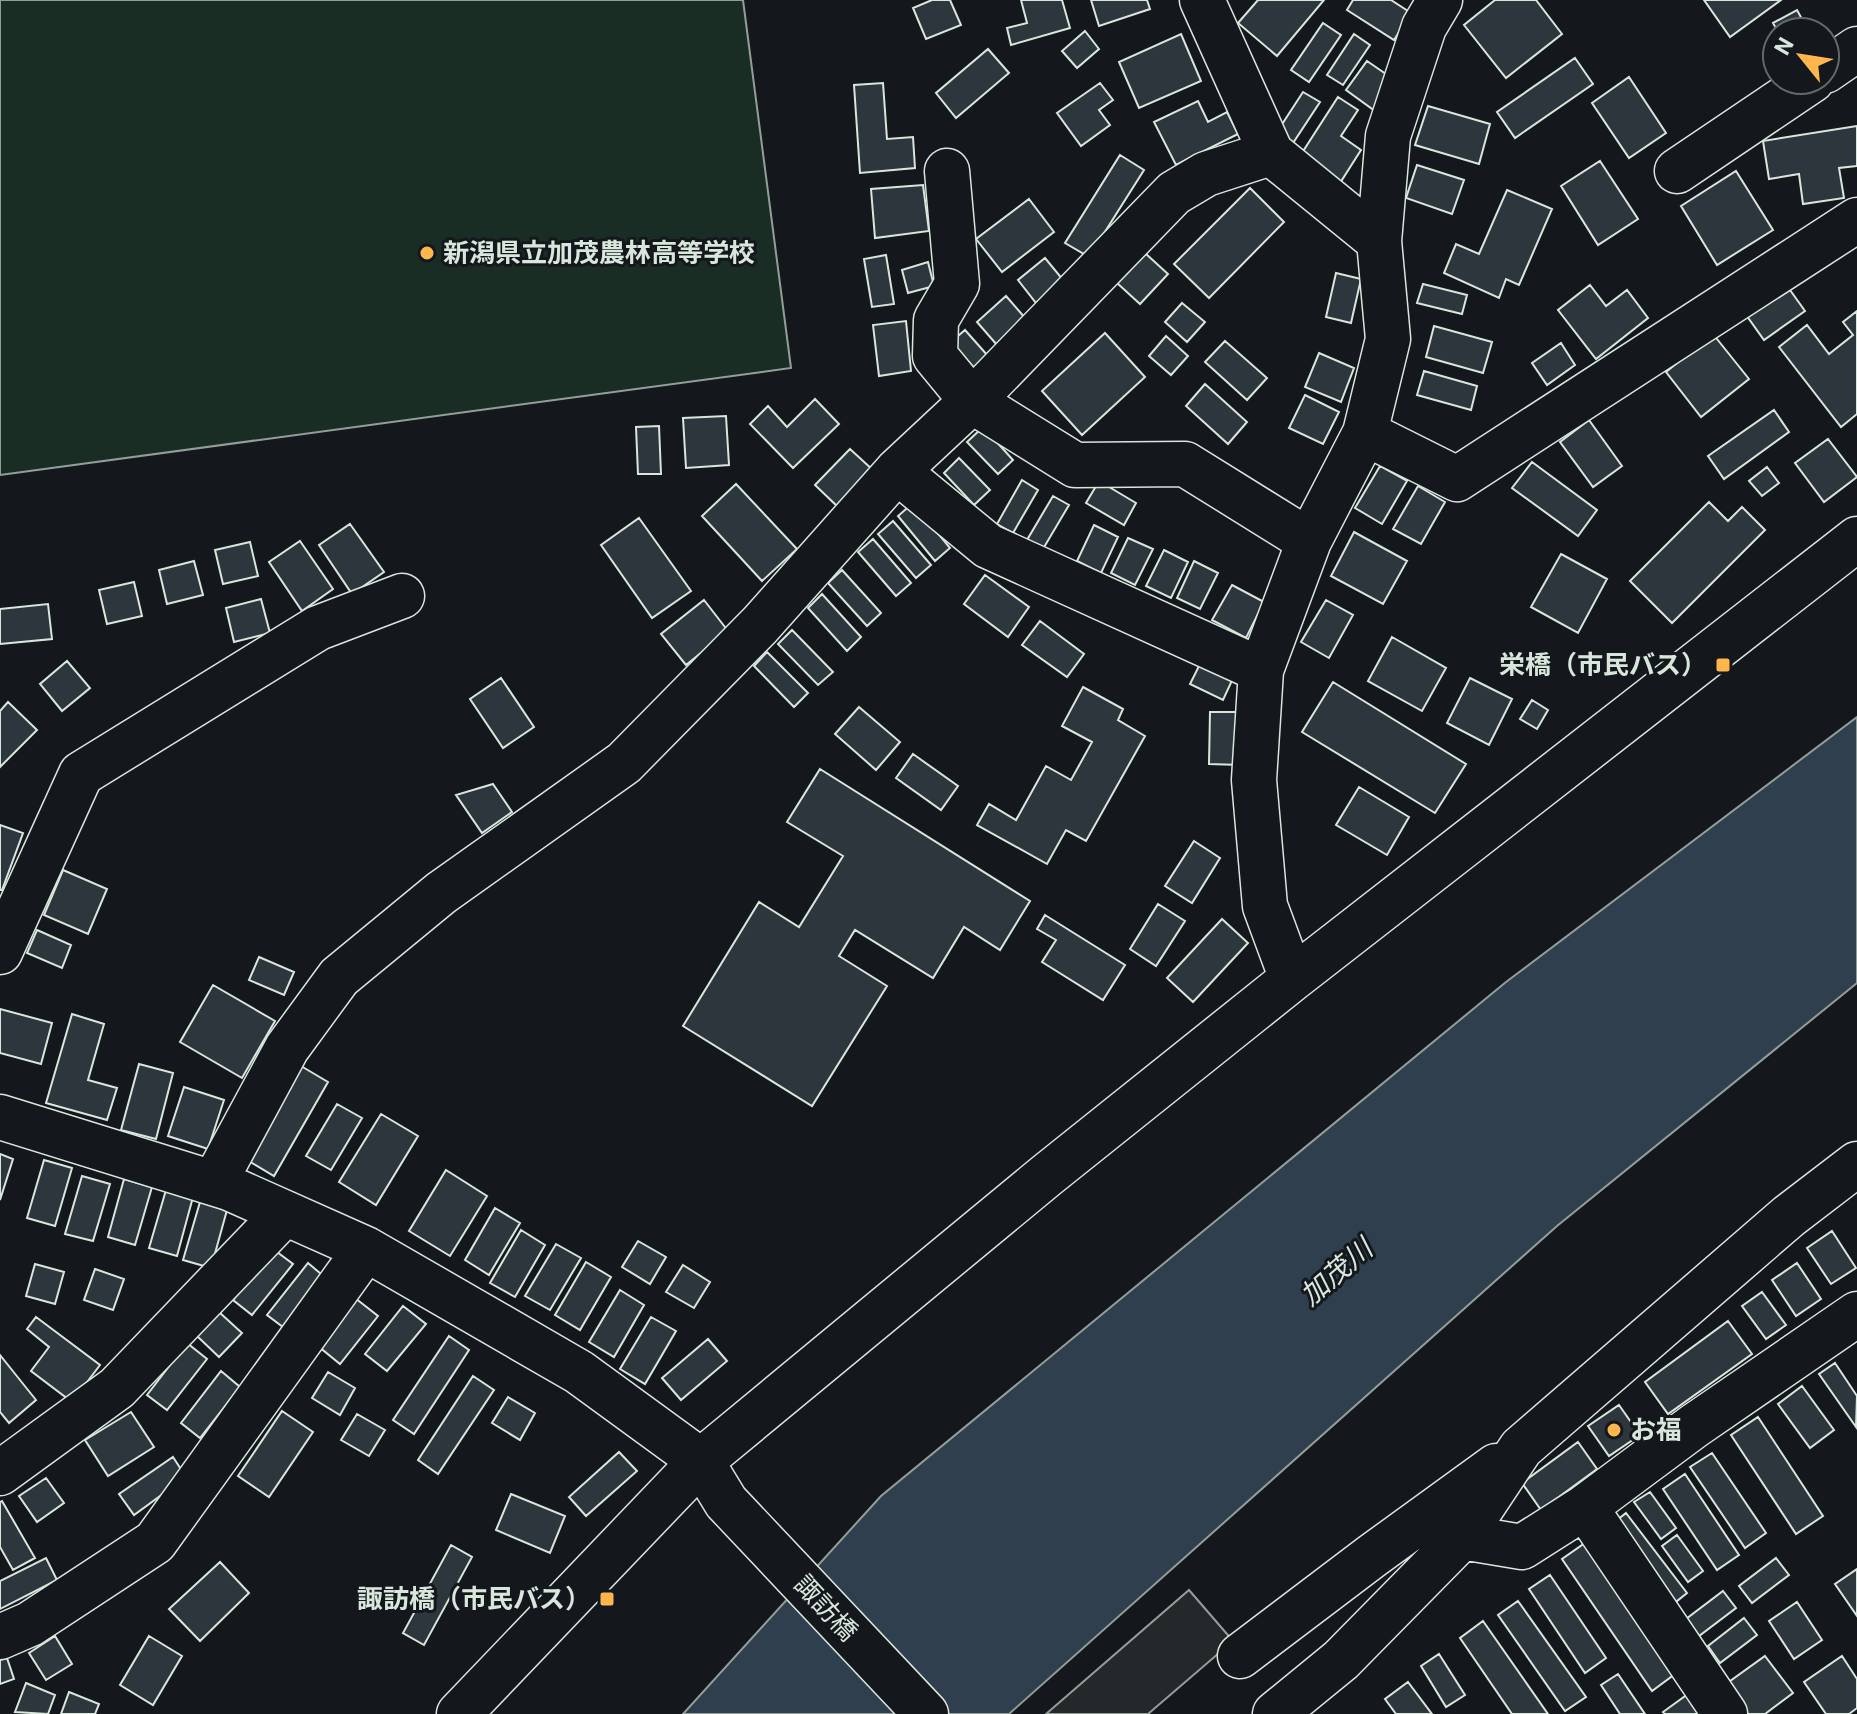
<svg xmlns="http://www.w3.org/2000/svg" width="1857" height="1714" font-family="Roboto,'Noto Sans JP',sans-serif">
  <rect width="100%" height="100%" fill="#14181c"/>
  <path fill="#1a2d24" stroke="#939e99" stroke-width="2" d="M0,0H743L791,368L0,475Z"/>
  <path fill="#24282b" stroke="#939e99" stroke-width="2" d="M1189,1590L1233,1641L1148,1714H1046Z"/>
  <path fill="#2f3f4d" stroke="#939e99" stroke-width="2" d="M1857,717V983L1557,1226L1009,1714H683L881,1496L1506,982Z"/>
  <path fill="#2c363c" stroke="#d8e6dc" stroke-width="2" d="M932,0H950L961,25L926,39L913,8Z
    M1021,0H1062L1070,28L1011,45L1007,28L1027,23Z
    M1091,0H1147L1150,9L1099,26Z
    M1258,0H1324L1277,56L1238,23Z
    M1353,0H1391L1411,13L1394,40L1347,10Z
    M1495,0H1536L1562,34L1506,78L1464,25Z
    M1704,0H1781L1730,37Z
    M1797,10L1809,32H1778L1773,23Z
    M1323,23L1341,35L1309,82L1291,70Z
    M1085,31L1099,49L1077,68L1062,51Z
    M1181,34L1201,81L1139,108L1119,62Z
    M1354,34L1370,45L1343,85L1327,75Z
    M988,49L1009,73L956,118L936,93Z
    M1575,58L1593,84L1515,138L1497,112Z
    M1367,61L1396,81L1375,111L1346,90Z
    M1629,77L1666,133L1629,158L1592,103Z
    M883,83L887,139L913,137L915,168L860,173L854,85Z
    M1100,83L1113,100L1099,110L1110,125L1081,146L1057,113Z
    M1303,92L1320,102L1293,143L1277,132Z
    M1338,97L1358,110L1341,136L1361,150L1340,183L1300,156Z
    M1198,101L1208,122L1227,112L1238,134L1176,165L1154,122Z
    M1428,106L1490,124L1479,164L1415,145Z
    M1857,126V166L1839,168L1844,198L1803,204L1799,174L1769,179L1763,141Z
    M1120,155L1144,170L1089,257L1065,243Z
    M1600,161L1638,219L1598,245L1561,186Z
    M1417,165L1464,180L1452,214L1406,198Z
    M1736,171L1773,230L1717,265L1681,206Z
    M923,185L929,231L875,238L871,189Z
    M1250,188L1284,222L1209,298L1174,264Z
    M1507,190L1552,209L1519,285L1506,279L1499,298L1444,273L1456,244L1479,254Z
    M1029,199L1054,232L1002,272L976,239Z
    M1145,253L1168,274L1140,304L1117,283Z
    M886,255L894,304L872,307L864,259Z
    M1045,258L1064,281L1036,303L1018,280Z
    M928,262L934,286L908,293L902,270Z
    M1336,273L1361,279L1351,323L1326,317Z
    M1785,283L1805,311L1764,340L1744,312Z
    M1423,284L1467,295L1462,314L1417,303Z
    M1590,285L1606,306L1627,290L1648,318L1596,359L1558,310Z
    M1006,296L1026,319L997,345L977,322Z
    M1182,303L1205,322L1187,342L1165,322Z
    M1857,311V414L1841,427L1779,347L1807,325L1829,354L1853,335L1843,322Z
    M906,321L911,371L879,376L873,325Z
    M1434,326L1492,342L1483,373L1426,357Z
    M965,330L988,356L974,368L951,342Z
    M1105,333L1145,377L1082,435L1042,391Z
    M1713,334L1749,379L1701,417L1666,372Z
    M1166,336L1188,356L1171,375L1149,356Z
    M1225,341L1267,378L1247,400L1205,362Z
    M1561,343L1575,365L1547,385L1532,363Z
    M1319,353L1354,368L1341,402L1305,387Z
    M1424,371L1477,386L1471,410L1417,395Z
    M1205,384L1247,422L1228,444L1186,406Z
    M1305,395L1339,412L1323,444L1289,428Z
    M815,399L839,424L793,468L750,424L768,406L787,427Z
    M1774,410L1789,432L1724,479L1708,456Z
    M726,416L729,465L686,468L683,418Z
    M1589,420L1622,466L1593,487L1560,442Z
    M659,426L661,474H638L636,427Z
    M983,427L1013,460L998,474L967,442Z
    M1828,439L1857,477L1824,502L1795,463Z
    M850,449L874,471L838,507L815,485Z
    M959,458L990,490L974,505L944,473Z
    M1532,462L1597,510L1578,536L1512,488Z
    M1380,466L1407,481L1382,524L1355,508Z
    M1767,467L1779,483L1762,496L1749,481Z
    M1022,480L1038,490L1013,533L997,524Z
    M1099,481L1136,503L1124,525L1086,503Z
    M736,484L797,549L762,581L702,516Z
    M1418,486L1445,502L1421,544L1393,529Z
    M1053,496L1069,505L1043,549L1027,540Z
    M1709,502L1728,521L1742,507L1765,530L1672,623L1630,581Z
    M913,503L950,548L935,561L898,516Z
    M639,518L691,591L652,618L601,545Z
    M893,521L931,565L916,578L878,534Z
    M350,524L384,572L352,594L319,545Z
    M1094,525L1118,537L1101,573L1077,561Z
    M1354,532L1407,561L1383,604L1331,576Z
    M1128,538L1153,549L1135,585L1111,573Z
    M873,539L911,583L896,596L858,552Z
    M300,541L333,589L302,611L269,562Z
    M250,542L258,576L223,584L215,550Z
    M1164,550L1188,562L1171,598L1146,586Z
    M1561,554L1607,579L1578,633L1531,607Z
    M194,561L203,595L167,604L159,570Z
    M1194,561L1218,573L1200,609L1177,598Z
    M842,570L881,613L867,626L828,583Z
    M985,575L1029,607L1008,637L964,604Z
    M134,582L142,616L107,624L99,590Z
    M1232,585L1264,602L1246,638L1212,620Z
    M822,594L861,637L847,651L808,608Z
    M261,599L270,633L234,642L226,608Z
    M704,600L728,631L686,665L661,634Z
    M1326,600L1353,615L1329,658L1301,642Z
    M48,604L52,639L0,644V609Z
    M1040,621L1084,654L1067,677L1022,645Z
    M792,630L833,672L818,685L778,644Z
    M1392,637L1446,668L1422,711L1368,681Z
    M767,652L808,693L794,707L754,666Z
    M1203,658L1235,674L1223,700L1190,684Z
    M67,661L90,688L62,711L40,684Z
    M501,678L534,727L503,748L470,699Z
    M1470,678L1512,699L1489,745L1447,723Z
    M1333,682L1466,764L1435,813L1302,732Z
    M1083,687L1123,709L1118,720L1145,736L1086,841L1066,830L1047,864L977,825L989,804L1016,820L1046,766L1071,780L1092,742L1062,726Z
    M1532,700L1548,710L1537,729L1520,719Z
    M8,702L37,730L0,767V711Z
    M859,707L900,742L876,770L835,734Z
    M1210,712H1242L1241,765L1209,764Z
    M913,754L958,786L941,810L896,778Z
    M820,769L1030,901L1000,950L964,927L933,978L855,930L839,956L887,986L812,1106L683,1026L759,902L799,927L843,856L787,822Z
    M493,784L512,812L482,833L456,795Z
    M1359,787L1409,817L1387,855L1336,825Z
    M0,825L23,833L2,890H0Z
    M1194,841L1220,858L1192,903L1165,886Z
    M63,870L107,889L88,934L44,915Z
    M1158,904L1185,921L1156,966L1130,949Z
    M1045,915L1125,965L1103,1000L1042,962L1056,940L1037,929Z
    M1222,919L1248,943L1193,1002L1167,978Z
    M37,930L71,945L62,968L27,953Z
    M259,957L294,972L284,995L249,980Z
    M213,985L275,1021L242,1078L180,1042Z
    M0,1009L52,1023L41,1064L0,1053Z
    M72,1014L104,1024L88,1080L117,1088L107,1120L46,1103Z
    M139,1064L173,1073L156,1139L121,1130Z
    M301,1066L328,1082L274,1176L247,1160Z
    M184,1087L224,1100L208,1149L168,1136Z
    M337,1104L362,1118L331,1170L306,1156Z
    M381,1114L418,1136L376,1205L339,1182Z
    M0,1154L13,1159L0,1200Z
    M44,1160L72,1168L55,1226L27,1218Z
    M446,1170L487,1196L450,1256L409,1231Z
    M82,1176L110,1184L93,1241L65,1234Z
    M124,1179L152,1187L135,1245L108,1237Z
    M166,1190L193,1197L177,1256L149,1248Z
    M200,1202L227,1210L211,1268L183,1260Z
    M495,1208L520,1223L489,1275L465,1260Z
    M521,1230L545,1245L515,1297L490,1283Z
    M1832,1231L1856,1268L1831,1284L1807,1248Z
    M638,1241L666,1257L650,1284L622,1267Z
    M556,1244L581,1258L550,1310L525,1296Z
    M273,1249L293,1264L252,1315L233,1300Z
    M586,1262L611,1277L580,1330L555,1315Z
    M308,1263L327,1279L287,1330L267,1315Z
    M1797,1263L1821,1299L1796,1316L1772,1280Z
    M35,1264L64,1272L55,1304L26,1296Z
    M683,1265L710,1282L694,1308L666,1292Z
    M95,1269L124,1279L113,1310L84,1300Z
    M620,1290L644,1305L614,1357L589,1342Z
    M1762,1292L1786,1325L1766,1339L1742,1306Z
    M355,1298L378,1316L340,1364L318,1346Z
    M403,1306L426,1324L387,1371L365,1354Z
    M219,1312L242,1333L219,1357L197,1336Z
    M36,1317L100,1365L72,1402L31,1371L49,1347L27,1329Z
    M651,1317L676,1331L645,1384L620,1369Z
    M1728,1321L1752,1354L1668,1414L1645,1382Z
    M449,1336L469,1350L414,1434L393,1420Z
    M708,1339L727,1361L681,1400L662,1378Z
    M187,1343L207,1359L167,1410L147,1395Z
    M0,1355L36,1400L9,1423L0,1412Z
    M1835,1363L1857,1396L1856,1427L1819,1374Z
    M221,1371L240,1387L200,1438L181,1423Z
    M328,1372L355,1388L340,1415L312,1398Z
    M473,1376L494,1390L438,1474L418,1460Z
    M1802,1386L1834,1430L1810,1448L1778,1404Z
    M508,1397L535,1413L520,1440L492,1423Z
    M1619,1405L1640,1435L1609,1456L1588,1426Z
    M282,1411L313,1432L269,1497L238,1476Z
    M131,1412L154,1447L108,1476L85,1440Z
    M357,1414L385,1430L369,1456L341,1440Z
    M1758,1417L1823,1516L1796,1534L1731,1435Z
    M1578,1442L1597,1469L1541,1510L1522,1483Z
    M619,1452L637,1471L586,1516L569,1497Z
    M1712,1453L1766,1533L1745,1548L1690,1467Z
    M173,1457L186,1477L134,1515L119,1494Z
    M1685,1474L1739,1555L1717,1570L1663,1489Z
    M46,1478L64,1503L37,1522L19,1496Z
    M1650,1492L1676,1528L1661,1539L1634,1502Z
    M511,1494L565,1516L550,1553L496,1530Z
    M2,1501L35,1558L13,1570L0,1547V1502Z
    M1626,1513L1687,1593L1672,1605L1611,1525Z
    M1677,1535L1703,1571L1688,1582L1662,1546Z
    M1585,1543L1675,1674L1652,1691L1562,1559Z
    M451,1545L472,1557L424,1645L403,1633Z
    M46,1558L57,1580L0,1609V1581Z
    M1776,1558L1789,1575L1752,1603L1739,1586Z
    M220,1562L249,1593L200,1641L169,1609Z
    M1857,1569V1616L1835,1584Z
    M1550,1575L1606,1658L1585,1673L1529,1589Z
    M1723,1591L1736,1608L1699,1636L1686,1619Z
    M1518,1601L1586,1697L1565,1711L1498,1615Z
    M1797,1602L1822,1640L1794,1659L1769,1621Z
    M1744,1618L1757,1635L1720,1663L1708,1646Z
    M1483,1621L1548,1714H1512L1460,1638Z
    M55,1636L72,1664L46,1680L29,1653Z
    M149,1636L182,1656L153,1705L120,1685Z
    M1439,1654L1465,1695L1446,1707L1421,1666Z
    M1765,1656L1793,1693L1765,1714H1748L1726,1684Z
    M1842,1656L1857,1679V1708L1849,1714H1826L1804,1682Z
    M7,1658L14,1679L0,1684V1660Z
    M1618,1674L1645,1714H1620L1601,1685Z
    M1408,1682L1432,1714H1396L1385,1699Z
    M26,1683L55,1695L48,1714L15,1712Z
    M69,1692L99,1704L95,1714H61Z
    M1688,1694L1701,1714H1665L1663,1712Z"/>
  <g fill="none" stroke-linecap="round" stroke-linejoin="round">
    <defs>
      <path id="minor" d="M1202,0L1271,153L1379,241
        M1825,71L1857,49
        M947,171L957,284L936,320L935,356L972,401L1075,465L1185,464L1309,541
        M1677,171L1812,80
        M1365,433L1457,479L1857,220
        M897,471L988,546L1261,670
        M0,952L81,774L318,628L402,596
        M1292,979L1265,906L1254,780L1261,670L1309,541L1365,433L1388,339L1379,241L1388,136L1424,27L1440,0
        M0,1117L229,1188L366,1249L579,1372L701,1461L726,1502L926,1714
        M214,1183L287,1048L339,977L441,893L624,763L760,625L897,471L972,401L1174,193L1206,174L1271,153
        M0,1473L117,1388L285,1213
        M1585,1507L1725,1714
        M1462,1537L1522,1547L1585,1507L1694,1426L1857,1314
        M0,1637L30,1624L155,1542L366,1249
        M1240,1656L1372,1556L1496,1466
        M459,1714L701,1461L1047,1175L1292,979L1857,539
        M1275,1714L1341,1660L1462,1537L1521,1448L1789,1216L1857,1164"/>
    </defs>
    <use href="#minor" stroke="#d8e6dc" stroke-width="47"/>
    <use href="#minor" stroke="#14181c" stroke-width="44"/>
  </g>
  <g fill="#ffb74d" stroke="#14181c" stroke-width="3">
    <circle cx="427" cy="253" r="8"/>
    <rect x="1715" y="657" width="16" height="16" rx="4"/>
    <circle cx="1614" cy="1430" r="8"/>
    <rect x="599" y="1591" width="16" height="16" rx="4"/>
  </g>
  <g text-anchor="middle" stroke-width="6" stroke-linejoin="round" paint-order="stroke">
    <g font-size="26" font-weight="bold" fill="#d8e6dc" stroke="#14181c" text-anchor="start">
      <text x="443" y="262">新潟県立加茂農林高等学校</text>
      <text x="1707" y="674" text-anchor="end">栄橋（市民バス）</text>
      <text x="1630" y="1439">お福</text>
      <text x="591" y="1608" text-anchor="end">諏訪橋（市民バス）</text>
    </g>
    <g font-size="26" fill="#d8e6dc" stroke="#14181c">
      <text transform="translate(826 1608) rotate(47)" y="9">諏訪橋</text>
    </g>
    <g font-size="28" font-style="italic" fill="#d8e6dc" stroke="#14181c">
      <text transform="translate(1336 1272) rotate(-41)" y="10">加茂川</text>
    </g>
  </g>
  <g transform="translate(1801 56) rotate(300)"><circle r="38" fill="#14181c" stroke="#626a69" stroke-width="2"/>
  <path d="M0-6L14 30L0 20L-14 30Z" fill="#ffb74d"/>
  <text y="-12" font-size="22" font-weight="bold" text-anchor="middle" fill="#d8e6dc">N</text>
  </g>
</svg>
